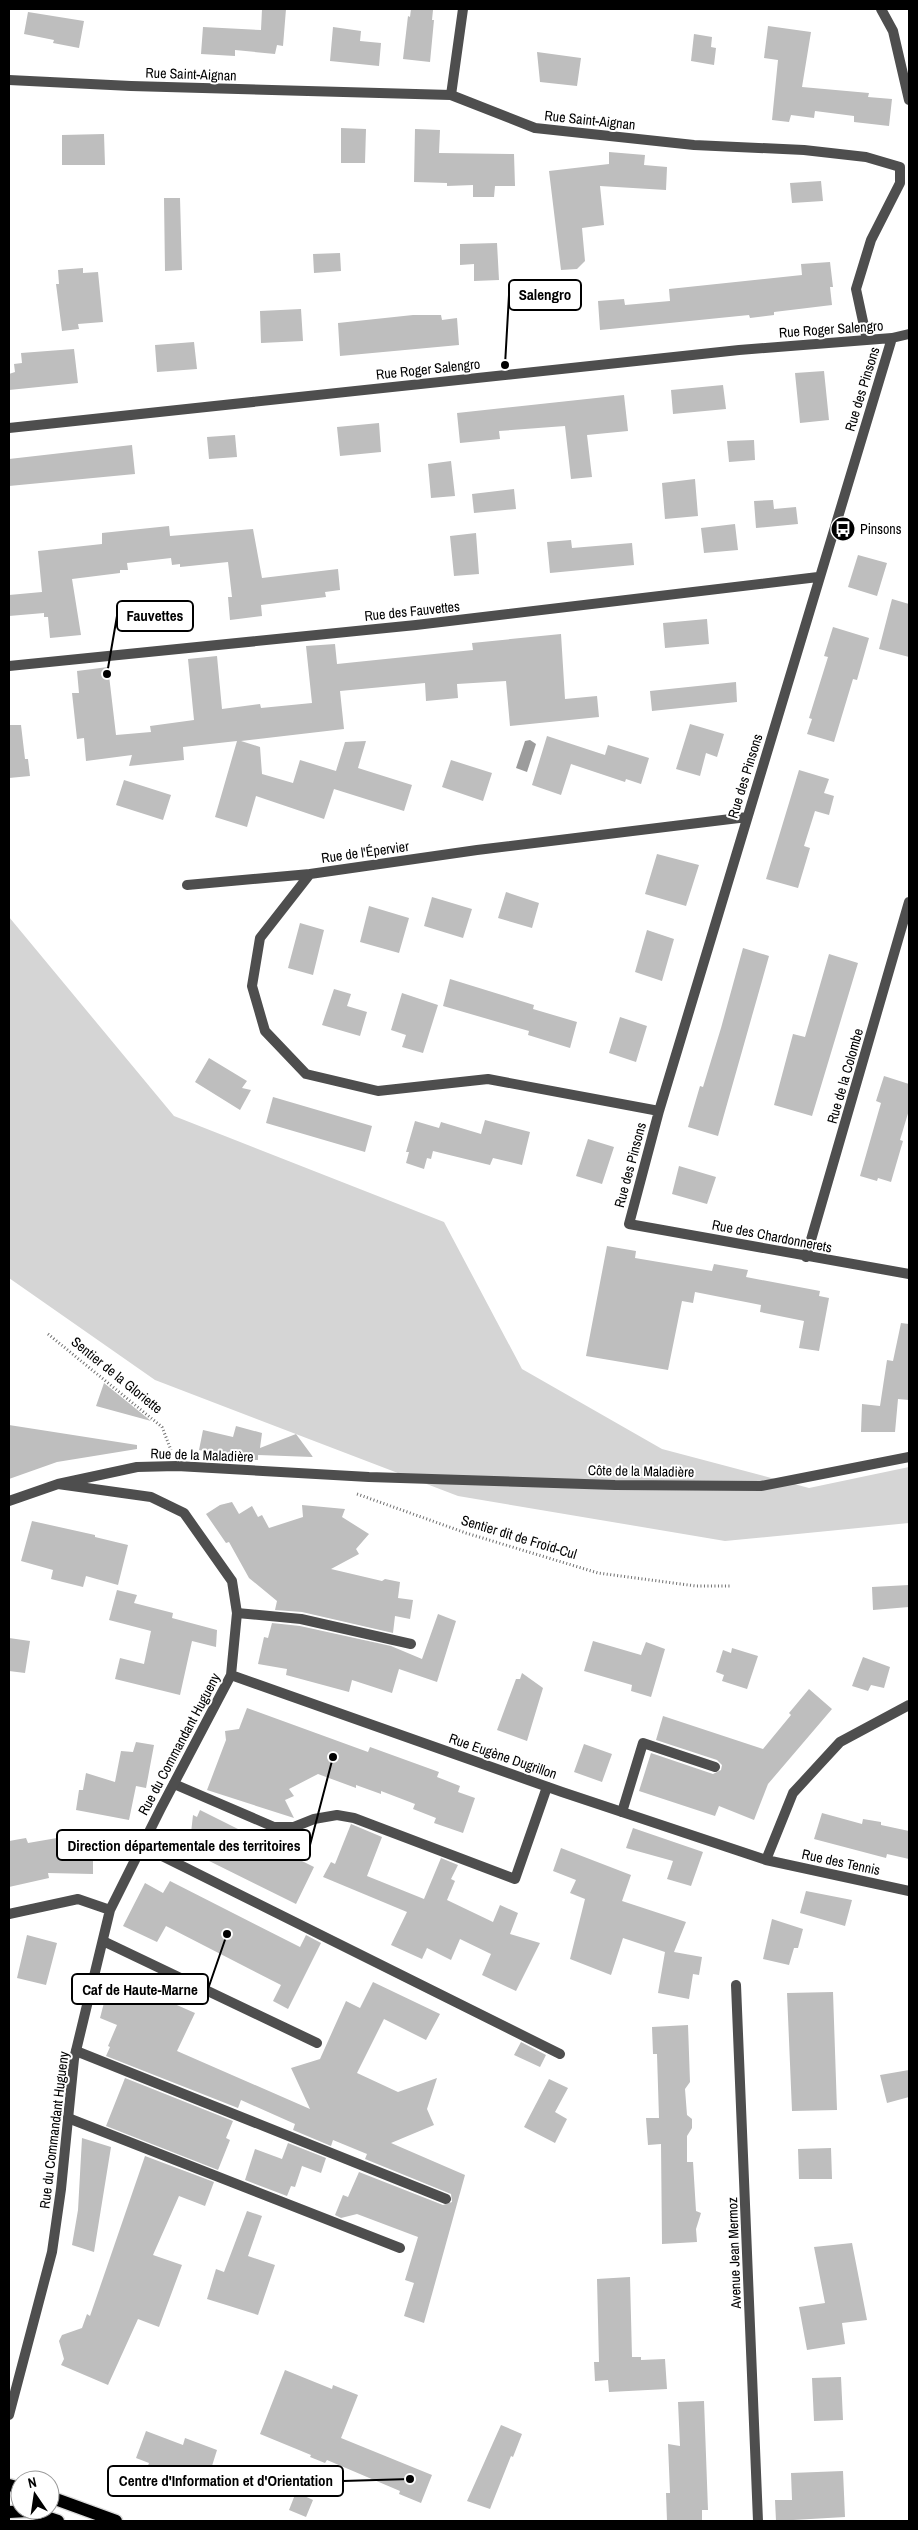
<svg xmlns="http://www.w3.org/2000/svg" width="918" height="2530" font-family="'Archivo Narrow',sans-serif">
  <rect width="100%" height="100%" fill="#fff"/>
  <path fill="#d5d5d5" d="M9,917L174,1116L444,1222L522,1369L662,1449L809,1488L909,1467V1523L725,1541L458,1496L155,1380L9,1278Z"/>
  <path fill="#9c9c9c" d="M530,740L536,744L527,772L516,768L525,741Z"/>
  <path fill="#bebebe" d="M262,9H286L283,46L277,45L275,54L235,50V56L201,54L203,27L261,30Z
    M411,9L433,10L432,20H434L430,62L403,59L408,16L410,17Z
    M28,12L84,21L79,48L53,43L54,40L24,34Z
    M768,26L811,32L802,87L869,93L868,97L892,99L889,126L854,122V116L815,111L814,118L791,115L789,122L772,120L778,60L764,58Z
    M333,27L361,31L360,41L381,43L379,66L330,61Z
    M694,34L712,37L711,47L716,48L714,65L691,61Z
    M537,52L581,58L577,86L540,82Z
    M341,128L366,129L365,163H341Z
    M415,129L440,130L439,153L514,154L515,186H495L494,197H473V185L447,186V183L414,182Z
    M104,134L105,165H62V135Z
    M609,152L645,155L644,165L667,167L666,190L600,186L604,225L582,228L585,261L577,269L561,270L549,171L609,164Z
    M821,181L823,201L792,203L790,183Z
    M164,198H180L182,270L165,271Z
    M497,243L499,280L474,281V264L460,265V244Z
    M340,253L341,271L314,273L313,254Z
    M830,262L833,287H830L832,305L774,312V315L750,318L749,315L600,330L598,301L624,299L625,305L670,301L669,289L802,275L801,264Z
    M83,268V273L98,272L103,322L78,324L79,329L62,331L56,284H59L58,270Z
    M301,309L303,341L261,343L260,311Z
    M413,315H441L442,320L457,318L459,345L340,356L338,323Z
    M194,342L197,369L157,372L155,345Z
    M74,349L78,383L9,390V374L15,372L14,364L22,363L21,353Z
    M824,371L829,420L800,423L795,373Z
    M723,385L726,409L673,414L671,390Z
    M624,395L628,431L587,435L592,477L571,479L565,426L499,431L500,439L460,443L457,413Z
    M379,423L381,452L340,456L337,427Z
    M235,435L237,457L209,459L207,437Z
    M754,440L755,460L729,462L727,441Z
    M132,445L135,474L9,486V459Z
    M451,461L455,496L431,498L428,464Z
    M695,479L698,516L665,519L662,483Z
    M514,489L516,509L474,513L472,494Z
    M773,500L774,509L796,507L798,524L756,528L754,501Z
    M735,524L738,550L704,553L701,528Z
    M169,526L170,536L253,529L262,578L338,569L340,590L325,592L326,597L261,605L262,616L230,620L228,597H232L228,562L180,567V564L172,565L171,558L127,563L128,570H120V573L72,579L81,635L50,638L48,617H44V613L9,616V595L42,592L38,551L102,544V533Z
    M476,533L479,574L454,576L450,536Z
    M571,540L572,548L632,543L634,565L550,573L547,542Z
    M858,555L887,563L877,596L848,587Z
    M892,599L909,604V657L879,649Z
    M707,619L709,644L665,648L663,623Z
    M833,627L869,638L857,680L853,679L834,742L807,734L812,719L809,718L828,657L824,656Z
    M561,634L565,699L597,696L599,717L510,726L506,681L457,684L458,698L426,701L425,683L340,691L344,729L241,741L260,747L262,774L293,783L300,760L336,771L345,742L366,741L358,768L412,785L404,811L334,789L324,819L256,796L247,827L215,817L237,741L183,747L184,760L129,766L132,755L86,761L84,738L77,739L72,693H79L77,671L108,667L116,735L151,732L150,726L194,720L188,659L217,656L222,709L260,704L261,708L312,703L306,646L335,644L337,664L473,650L472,643Z
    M736,682L737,702L652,711L650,691Z
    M690,724L724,734L717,757L706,753L700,776L676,769Z
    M9,725H21L25,759H28L30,776L9,778Z
    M547,736L605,755L608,745L649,758L641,784L626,779L625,782L571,764L561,795L532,785Z
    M451,760L492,773L483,801L442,787Z
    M799,770L829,779L824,793L834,796L829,815L815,811L804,846L810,848L798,888L766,879Z
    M124,780L171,795L163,820L116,805Z
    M657,854L699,865L686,906L645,894Z
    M506,892L539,903L532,928L498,918Z
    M432,897L472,909L463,938L424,926Z
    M369,906L409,918L399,953L360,942Z
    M300,923L324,930L313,975L288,968Z
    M647,930L674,939L662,981L635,972Z
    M743,948L769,956L718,1136L688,1127L700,1086L703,1087L721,1028Z
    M829,954L858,963L812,1116L774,1105L793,1034L805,1037Z
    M450,979L534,1005L533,1009L577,1022L570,1048L528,1035L529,1031L443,1006Z
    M334,989L351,994L347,1006L367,1012L360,1036L322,1025Z
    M402,993L438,1005L423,1053L402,1047L406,1035L391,1030Z
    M620,1017L647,1026L636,1062L609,1053Z
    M209,1058L247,1081L242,1088L251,1090L240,1110L195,1082Z
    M884,1076L909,1084V1110L900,1140L903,1141L891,1182L878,1178L877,1181L860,1176L881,1103L876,1101Z
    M273,1097L372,1126L365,1152L266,1123Z
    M485,1120L530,1132L522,1165L493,1158L490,1165L433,1151L431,1159L427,1158L424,1169L406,1163L409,1152H406L415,1121L439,1128L441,1122L481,1134Z
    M588,1139L614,1147L602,1184L576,1176Z
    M679,1166L716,1177L707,1204L672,1194Z
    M607,1246L636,1251L635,1258L712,1271L714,1264L748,1270L746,1277L820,1291L819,1296L829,1298L819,1351L799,1348L804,1321L760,1312L761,1305L695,1292L693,1303L682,1301L668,1370L586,1356Z
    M901,1323L909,1324V1400L898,1399L895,1432H861L862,1404L880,1406L887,1360L893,1361Z
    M104,1383L151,1421L96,1406Z
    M9,1425L137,1445V1449L57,1462L9,1479Z
    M236,1426L262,1433L260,1448L296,1434L313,1457L258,1455V1460H246L199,1450L203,1430L233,1437Z
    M232,1502L239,1514L252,1506L258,1517L262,1515L269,1528L303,1517L302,1505L345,1509L342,1517L369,1534L356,1549L359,1554L331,1569L382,1581L385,1579L400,1582L398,1598L413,1600L410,1619L395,1616L393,1633L302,1612L275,1610L277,1601L249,1578L229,1542L226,1543L206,1514L220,1505Z
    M32,1521L95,1535V1537L128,1545L118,1585L86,1576L83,1587L51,1579L53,1570L21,1561Z
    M909,1585V1607L873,1610L872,1587Z
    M117,1590L137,1595L134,1603L173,1613L172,1618L217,1630L216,1647L192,1641L180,1695L115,1679L120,1658L144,1664L151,1631L109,1620Z
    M438,1614L456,1621L437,1682L399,1669L392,1693L352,1680L349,1692L286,1675L287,1669L258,1664L264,1637L268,1638L272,1623L300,1626L391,1646L422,1659Z
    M9,1638L30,1641L25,1673L9,1671Z
    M593,1641L641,1655L646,1642L665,1649L651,1697L631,1691L632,1685L584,1671Z
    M732,1648L758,1656L747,1689L722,1681L724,1675L716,1672L723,1650L731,1653Z
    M863,1657L890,1667L884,1688L871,1685L868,1691L852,1686Z
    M522,1673L543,1688L527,1741L497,1730L516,1679H520Z
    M809,1689L832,1709L768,1784L754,1820L719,1806L715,1816L639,1791L651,1753L713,1774L721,1770L722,1765L717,1760L656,1740L663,1716L763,1749L791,1715L789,1713Z
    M247,1708L368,1752L370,1747L439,1772L437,1777L460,1786L458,1792L475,1798L463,1833L434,1823L436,1818L413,1809L415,1804L381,1791V1794L356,1785V1788L318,1774L289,1789L294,1796L285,1800L294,1818L207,1790L226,1740L225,1731L239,1729Z
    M136,1742L154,1745L146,1788L136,1786L129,1820L76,1810L79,1790H83L86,1773L115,1782L121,1751L133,1752Z
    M584,1744L612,1754L602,1782L574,1772Z
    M200,1810L314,1867L296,1904L189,1851L193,1815L197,1817Z
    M822,1813L862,1824L863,1819L881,1822V1825L909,1831V1859L887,1854L886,1858L814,1839Z
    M351,1824L382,1837L367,1876L424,1899L441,1858L458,1865L451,1879L455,1881L447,1900L493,1922L500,1905L518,1913L510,1934L540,1943L516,1991L482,1975L491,1954L460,1939L451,1960L427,1948L422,1959L391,1945L407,1912L323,1877L331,1862L335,1864Z
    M633,1828L703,1852L691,1886L667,1879L673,1861L626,1848Z
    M26,1838L28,1843L57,1838L58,1844H93V1874L48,1873L49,1878L9,1887V1841Z
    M561,1848L631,1875L622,1901L686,1922L674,1952L702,1957L699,1975L693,1974L689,1999L658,1993L665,1952L623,1938L611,1975L570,1959L585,1899L570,1893L576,1880L553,1871Z
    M170,1881L300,1947L306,1935L321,1943L288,2009L273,2001L281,1985L166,1926L157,1942L123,1926L145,1883L163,1893Z
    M806,1891L852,1900L845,1926L800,1913Z
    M772,1919L803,1929L798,1948H794L789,1965L763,1959Z
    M27,1935L57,1943L46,1985L17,1978Z
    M111,1976L195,2013L177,2051L310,2109L291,2068L320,2059L346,2001L360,2008L373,1982L440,2014L426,2040L384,2019L357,2073L398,2092L437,2078L427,2109L434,2125L391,2143L465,2175L424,2323L404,2316L414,2283L405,2280L418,2237L357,2214L341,2218L335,2215L343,2195L348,2197L359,2172L443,2205L452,2202L451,2194L365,2159L367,2154L333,2140L331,2146L293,2130L295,2124L241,2100L238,2108L106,2056L110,2047L108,2046L117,2025L100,2018Z
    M833,1992L837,2110L792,2111L787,1993Z
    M688,2025L690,2082L685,2089L687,2115L692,2119V2128L687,2136V2162H693L696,2211L701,2213L696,2229L697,2242L662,2244L661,2144L648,2145L646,2118H659L657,2054H653L652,2027Z
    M521,2042L546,2055L540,2067L514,2055Z
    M909,2070V2097L887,2103L880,2075Z
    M125,2078L233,2121L226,2138L230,2140L218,2170L106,2126Z
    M549,2079L568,2088L555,2112L567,2119L555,2143L524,2127Z
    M82,2138L111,2147L94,2252L72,2245L78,2210Z
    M288,2143L326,2158L321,2173L302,2166L295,2187L291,2186L287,2196L245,2180L255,2149L282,2159Z
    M831,2148L832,2179H799L798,2149Z
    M145,2156L214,2182L205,2206L179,2196L153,2255L182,2265L159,2327L138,2319L108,2385L61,2365L64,2359L59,2341L62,2335L82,2328L87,2314L90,2316Z
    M247,2211L262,2216L248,2256L275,2265L258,2315L207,2299L216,2269L224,2272Z
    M852,2243L867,2320L842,2323L845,2344L807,2350L799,2307L825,2303L814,2247Z
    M630,2277L632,2357H641V2360L665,2359L667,2389L609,2392L608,2380L595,2381L594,2362H599L597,2279Z
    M285,2370L332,2389L333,2385L358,2395L341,2438L432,2475L421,2503L399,2494L400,2491L327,2460L325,2463L310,2457L311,2455L260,2434Z
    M841,2377L843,2420L814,2421L812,2378Z
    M704,2401L708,2510H702V2521H667L666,2493H670L668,2444L680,2446L678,2402Z
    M501,2425L522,2434L513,2457L511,2456L490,2509L467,2501Z
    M146,2431L183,2445L185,2438L217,2450L206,2485L187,2477L185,2482L165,2475L147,2468L149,2463L136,2458Z
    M843,2471L845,2517L776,2521L775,2500H792L791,2473Z
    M296,2492L313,2500L306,2517L289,2510Z"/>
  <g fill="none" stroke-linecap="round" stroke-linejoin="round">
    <defs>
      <path id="primary" d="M9,2485L20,2488
        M50,2497L116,2521
        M9,2512L28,2511L58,2521"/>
    </defs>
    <use href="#primary" stroke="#dbdbdb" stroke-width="15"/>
    <path stroke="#707070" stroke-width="3" stroke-dasharray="1 2.5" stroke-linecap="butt" d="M48,1334L162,1427L171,1450
      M357,1494L466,1533L598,1573L696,1586H731"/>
    <path stroke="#4e4e4e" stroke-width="10" d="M237,1613L301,1619L411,1644
      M174,1784L274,1827H294L314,1819L337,1815L354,1818L515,1879L547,1787
      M622,1812L643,1743L715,1767
      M142,1846L560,2054
      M103,1941L317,2043
      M76,2051L446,2199
      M68,2118L400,2248"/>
    <path stroke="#4e4e4e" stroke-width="10" d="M881,9L893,31L909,100
      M9,80L131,86L451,95L535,128L694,145L804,150L866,157L900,167V183L871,240L856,289L867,340
      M451,95L463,9
      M892,338L659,1111L629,1224L909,1274
      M9,428L739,350L892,338L909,334
      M9,666L416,625L818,577
      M187,885L310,874
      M659,1111L488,1079L378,1091L306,1074L265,1031L252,986L260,938L310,874L477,850L747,817
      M806,1257L909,902
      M9,1501L58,1484L137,1467L177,1466L369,1477L615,1485L761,1486L909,1457
      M231,1675L562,1792L766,1860L909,1891
      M766,1860L793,1793L840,1742L909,1705
      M9,1914L78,1899L110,1910
      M736,1985L758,2521
      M9,2415L52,2252L61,2189L74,2059L110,1910L161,1808L231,1675L237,1613L232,1581L184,1513L151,1497L58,1484"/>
    <use href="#primary" stroke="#000" stroke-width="12"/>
  </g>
  <defs>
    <symbol id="bus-disc" viewBox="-11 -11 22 22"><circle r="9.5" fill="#000" stroke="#fff"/><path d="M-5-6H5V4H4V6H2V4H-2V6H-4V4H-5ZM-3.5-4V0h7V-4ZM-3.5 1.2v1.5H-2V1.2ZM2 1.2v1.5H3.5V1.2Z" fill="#fff"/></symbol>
  </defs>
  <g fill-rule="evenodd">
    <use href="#bus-disc" x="829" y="515" width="28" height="28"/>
  </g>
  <g text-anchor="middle" stroke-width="4" stroke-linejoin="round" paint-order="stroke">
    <g font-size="14" fill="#000" stroke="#fff">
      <text transform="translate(191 74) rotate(2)" y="5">Rue Saint-Aignan</text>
      <text transform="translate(590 120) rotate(6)" y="5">Rue Saint-Aignan</text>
      <text transform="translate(831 329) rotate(-4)" y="5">Rue Roger Salengro</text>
      <text transform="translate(428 369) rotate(-6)" y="5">Rue Roger Salengro</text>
      <text transform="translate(862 389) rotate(-73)" y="5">Rue des Pinsons</text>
      <text transform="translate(412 611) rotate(-6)" y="5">Rue des Fauvettes</text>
      <text transform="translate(745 776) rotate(-73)" y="5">Rue des Pinsons</text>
      <text transform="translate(365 852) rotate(-8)" y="5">Rue de l'Épervier</text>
      <text transform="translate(845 1076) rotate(-74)" y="5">Rue de la Colombe</text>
      <text transform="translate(630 1165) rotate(-75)" y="5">Rue des Pinsons</text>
      <text transform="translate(772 1236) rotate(11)" y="5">Rue des Chardonnerets</text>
      <text transform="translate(117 1375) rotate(39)" y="5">Sentier de la Gloriette</text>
      <text transform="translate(202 1455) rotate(2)" y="5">Rue de la Maladière</text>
      <text transform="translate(641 1471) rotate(1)" y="5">Côte de la Maladière</text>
      <text transform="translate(519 1537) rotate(17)" y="5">Sentier dit de Froid-Cul</text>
      <text transform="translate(179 1744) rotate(-62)" y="5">Rue du Commandant Hugueny</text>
      <text transform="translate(503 1756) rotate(19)" y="5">Rue Eugène Dugrillon</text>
      <text transform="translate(841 1862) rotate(12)" y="5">Rue des Tennis</text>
      <text transform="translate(54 2130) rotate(-83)" y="5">Rue du Commandant Hugueny</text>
      <text transform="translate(734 2253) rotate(-92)" y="5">Avenue Jean Mermoz</text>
    </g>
    <g font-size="14" fill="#000" stroke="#fff" text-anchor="start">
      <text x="860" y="534">Pinsons</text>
    </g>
  </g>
  <path fill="none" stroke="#000" stroke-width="2" d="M505 365L509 295M107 674L117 616M333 1757L310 1845M227 1934L208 1989M410 2479L343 2481"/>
  <g fill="#000" stroke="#fff" stroke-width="2">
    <circle cx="505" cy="365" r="5"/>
    <circle cx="107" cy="674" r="5"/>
    <circle cx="333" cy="1757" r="5"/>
    <circle cx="227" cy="1934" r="5"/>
    <circle cx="410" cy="2479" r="5"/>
  </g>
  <g fill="#fff" stroke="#000" stroke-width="2">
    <rect x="509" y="280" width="72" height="30" rx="5"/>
    <rect x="117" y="601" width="76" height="30" rx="5"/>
    <rect x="57" y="1830" width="253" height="30" rx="5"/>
    <rect x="72" y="1974" width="136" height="30" rx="5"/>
    <rect x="108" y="2466" width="235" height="30" rx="5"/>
  </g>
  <g font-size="15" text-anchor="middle" font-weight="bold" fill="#000">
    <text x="545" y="300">Salengro</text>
    <text x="155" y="621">Fauvettes</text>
    <text x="184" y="1851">Direction départementale des territoires</text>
    <text x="140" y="1995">Caf de Haute-Marne</text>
    <text x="226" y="2486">Centre d'Information et d'Orientation</text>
  </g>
  <rect width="918" height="2530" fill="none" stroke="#000000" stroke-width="20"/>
  <g transform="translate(35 2495) rotate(347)"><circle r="24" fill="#ffffff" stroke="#999999"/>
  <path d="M0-4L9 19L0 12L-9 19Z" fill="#000000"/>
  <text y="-8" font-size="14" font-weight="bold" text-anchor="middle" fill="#000000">N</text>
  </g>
</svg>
